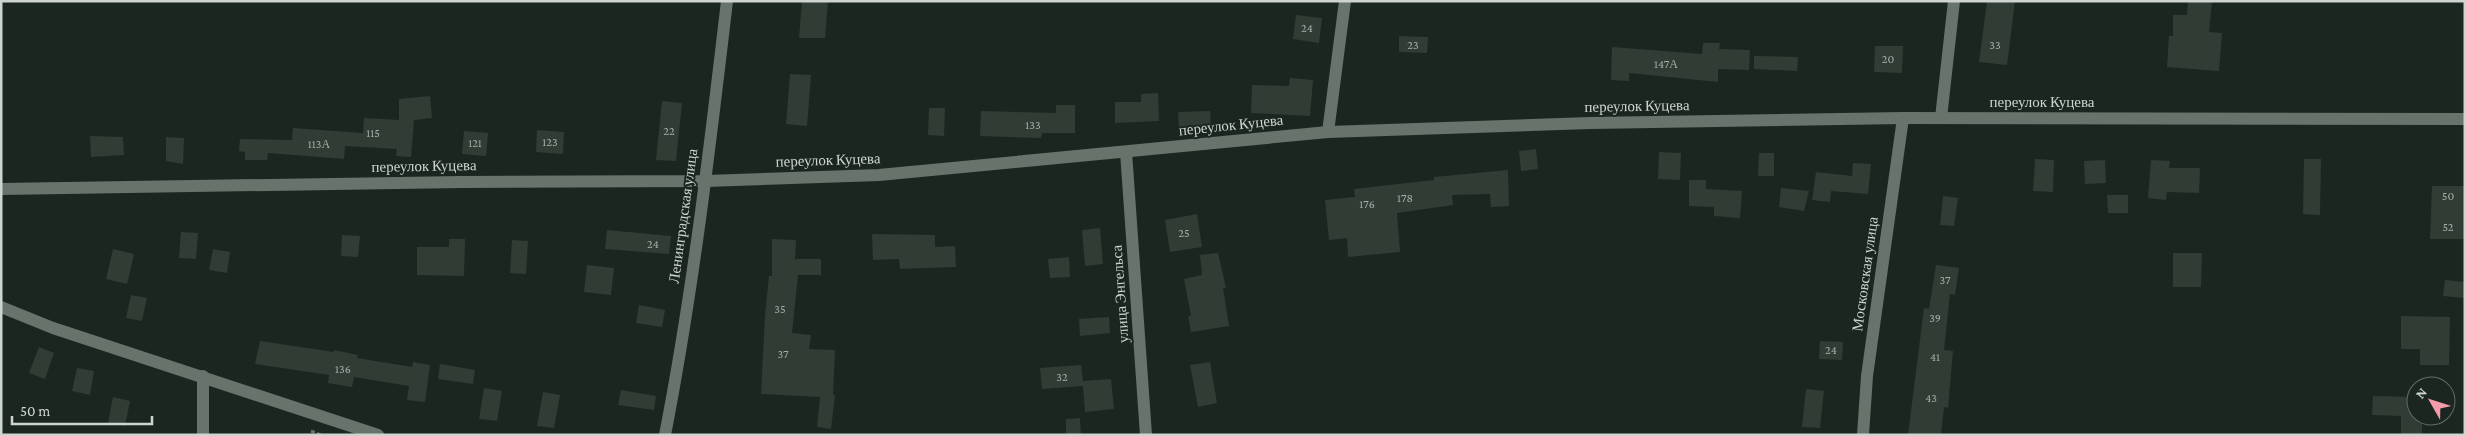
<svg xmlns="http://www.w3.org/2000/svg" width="2466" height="436" font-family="'Crimson Pro',serif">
  <rect width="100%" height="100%" fill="#1c2620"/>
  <path fill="#313c35" d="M802,1H828L825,38H799Z
    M1987,1H2015L2007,65L1979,62Z
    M2188,1H2212L2209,32L2222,33L2219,71L2167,67L2169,36H2173V15H2187Z
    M1296,15L1322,18L1319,43L1293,39Z
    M1399,36L1428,37L1427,53L1399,52Z
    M1703,43H1720L1719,49L1750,50L1749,70L1718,69V82L1629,73V81L1611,80L1612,47L1702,54Z
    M1875,46H1903L1902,73L1874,72Z
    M1754,56L1798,57L1797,71L1754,69Z
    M790,74L811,75L807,126L786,124Z
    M1290,78L1313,80L1310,116L1251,113L1252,85L1289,86Z
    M1158,93L1159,121L1115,123V102H1141V94Z
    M430,96L432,118L414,120L411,157L396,156L397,149L345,146L344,159L268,153L267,160H245V152L239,151L240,139L292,140L293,128L363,133L364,118L399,120V99Z
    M662,101L682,103L676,161L656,160Z
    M1056,105H1075V133H1042L1041,138L980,136L981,111L1056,113Z
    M929,108H945L944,136L928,135Z
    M1210,111L1211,125L1179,127L1178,112Z
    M537,130L564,132L563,154L536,152Z
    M464,131L488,133L486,156L462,154Z
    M90,136L123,137L124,155L91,157Z
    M166,137L184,138L183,164L166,161Z
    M1536,149L1538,169L1521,171L1519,151Z
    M1659,152L1681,153L1680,180L1658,179Z
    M1759,153H1774V176H1758Z
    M2035,159L2054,160L2053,192L2033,191Z
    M2304,159H2321L2320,215L2303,214Z
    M2105,160L2106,183L2085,184L2084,161Z
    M2151,160L2170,161L2169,168H2200L2199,193L2167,192L2166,200L2148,198Z
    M1853,163L1871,164L1868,194L1831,191L1830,202L1812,200L1816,172L1852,176Z
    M1508,170L1509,206L1491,207L1490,194L1452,195L1453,205L1397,213L1400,252L1348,257L1347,238L1329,240L1325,200L1355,197L1354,189L1434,180V177Z
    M1689,180H1706V189L1742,191L1740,218L1714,216V207L1689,206Z
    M2432,186H2465V239H2430Z
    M1781,188L1809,191L1804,211L1779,207Z
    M2107,195H2128V213H2108Z
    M1943,196L1958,198L1954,226L1940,225Z
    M1197,214L1202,247L1170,252L1165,220Z
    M1100,228L1103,264L1085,266L1082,230Z
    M607,230L671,236L669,254L605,249Z
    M181,232L198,233L196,259L179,258Z
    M872,234L935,235V247L955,246L956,267L900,269L899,259L873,260Z
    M342,235L360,236L358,257L341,256Z
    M449,239H465L464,276L417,275V247H449Z
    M772,239L796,240L795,259H821V275H798L792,333L811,335L809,349L835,350L833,395H835L831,429L817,427L820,397L761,394L765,316L769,276H772Z
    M512,240L528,241L526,274L510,273Z
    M113,249L134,254L127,284L106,279Z
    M213,249L230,252L227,273L209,270Z
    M1218,253L1226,288H1223L1229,326L1191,332L1188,316H1191L1184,279L1202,275L1200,255Z
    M2173,253H2202L2201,287H2173Z
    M1069,257L1070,277L1050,278L1048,259Z
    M587,265L614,268L611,295L584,292Z
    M1936,265L1959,268L1955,295L1950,294L1944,350L1953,351L1948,408L1944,407L1941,435H1908L1924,308L1929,309Z
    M2445,280L2465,282V298L2443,296Z
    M131,295L147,298L142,321L126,318Z
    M639,305L665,310L662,327L636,323Z
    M2401,316L2450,317L2449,365H2420V349H2401Z
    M1109,317L1110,333L1080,336L1079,319Z
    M260,341L334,352V350L358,355L357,358L412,367L413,362L430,365L425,402L407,400L409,386L354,377L352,387L328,383L329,375L255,364Z
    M1820,341L1843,342L1842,360L1819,359Z
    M39,347L54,353L45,379L29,373Z
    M1210,362L1217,403L1198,407L1190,365Z
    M440,364L475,370L473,384L438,379Z
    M1081,365L1083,381L1111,379L1114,409L1085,412L1083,386L1042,389L1040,368Z
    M77,368L94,371L90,395L72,391Z
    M484,388L502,391L497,421L479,419Z
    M1806,389L1824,391L1820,428L1802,427Z
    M621,390L656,396L654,410L618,405Z
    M543,392L560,395L554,428L537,426Z
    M2373,396L2416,397V416H2422V435H2401V416L2372,415Z
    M113,397L130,401L125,426L108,423Z
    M1080,418L1081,435H1066V419Z"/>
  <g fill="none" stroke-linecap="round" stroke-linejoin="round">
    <path stroke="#69716c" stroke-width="3" stroke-dasharray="4 2.5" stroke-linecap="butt" d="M311,431L321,435"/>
    <path stroke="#67736b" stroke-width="12" d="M1941,118L1954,1
      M1328,132L1345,1
      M1126,152L1146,435
      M203,376V435
      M665,435C693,291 710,146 727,1
      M1863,435L1867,376L1903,118"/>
    <path stroke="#67736b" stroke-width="12" d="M1,189L461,182L706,181L879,175L1328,132L1590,123L1903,118L2465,119
      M1,307L53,328L378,435"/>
  </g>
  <g text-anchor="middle" stroke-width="4" stroke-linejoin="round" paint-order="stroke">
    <g font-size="12" fill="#a7aea9">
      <text x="1307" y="32">24</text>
      <text x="1413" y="49">23</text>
      <text x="1995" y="49">33</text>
      <text x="1888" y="63">20</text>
      <text x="1666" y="68">147А</text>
      <text x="1033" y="129">133</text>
      <text x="669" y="135">22</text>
      <text x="373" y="137">115</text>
      <text x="550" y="146">123</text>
      <text x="475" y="147">121</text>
      <text x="319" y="148">113А</text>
      <text x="2448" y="200">50</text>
      <text x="1405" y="202">178</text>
      <text x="1367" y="208">176</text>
      <text x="2448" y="231">52</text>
      <text x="1184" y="237">25</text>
      <text x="653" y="248">24</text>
      <text x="1945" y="284">37</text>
      <text x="780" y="313">35</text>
      <text x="1935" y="322">39</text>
      <text x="1831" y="354">24</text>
      <text x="783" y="358">37</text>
      <text x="1935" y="361">41</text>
      <text x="343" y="373">136</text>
      <text x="1062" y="381">32</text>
      <text x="1931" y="402">43</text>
    </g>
    <g font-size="15" fill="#ced4d0" stroke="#1c2620">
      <text x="2042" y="107">переулок Куцева</text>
      <text transform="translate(1637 106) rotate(-1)" y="5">переулок Куцева</text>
      <text transform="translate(1231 125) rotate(-6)" y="5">переулок Куцева</text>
      <text transform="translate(828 160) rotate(-2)" y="5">переулок Куцева</text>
      <text transform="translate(424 166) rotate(-1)" y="5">переулок Куцева</text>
      <text transform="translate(683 216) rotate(-82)" y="5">Ленинградская улица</text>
      <text transform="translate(1865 274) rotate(-82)" y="5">Московская улица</text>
      <text transform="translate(1120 294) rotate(-94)" y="5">улица Энгельса</text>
    </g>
  </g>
  <rect width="2466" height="436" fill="none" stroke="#ced4d0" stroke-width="5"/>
  <g transform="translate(2431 401) rotate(309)"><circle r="24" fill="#1c2620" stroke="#636c66"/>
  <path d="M0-4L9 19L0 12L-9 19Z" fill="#f39aac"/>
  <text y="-8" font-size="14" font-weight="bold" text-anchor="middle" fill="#ced4d0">N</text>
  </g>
  <path d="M12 416v8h140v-8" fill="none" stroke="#ced4d0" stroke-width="2.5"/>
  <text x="20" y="416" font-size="15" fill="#ced4d0" stroke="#1c2620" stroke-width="4" paint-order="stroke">50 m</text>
</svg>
